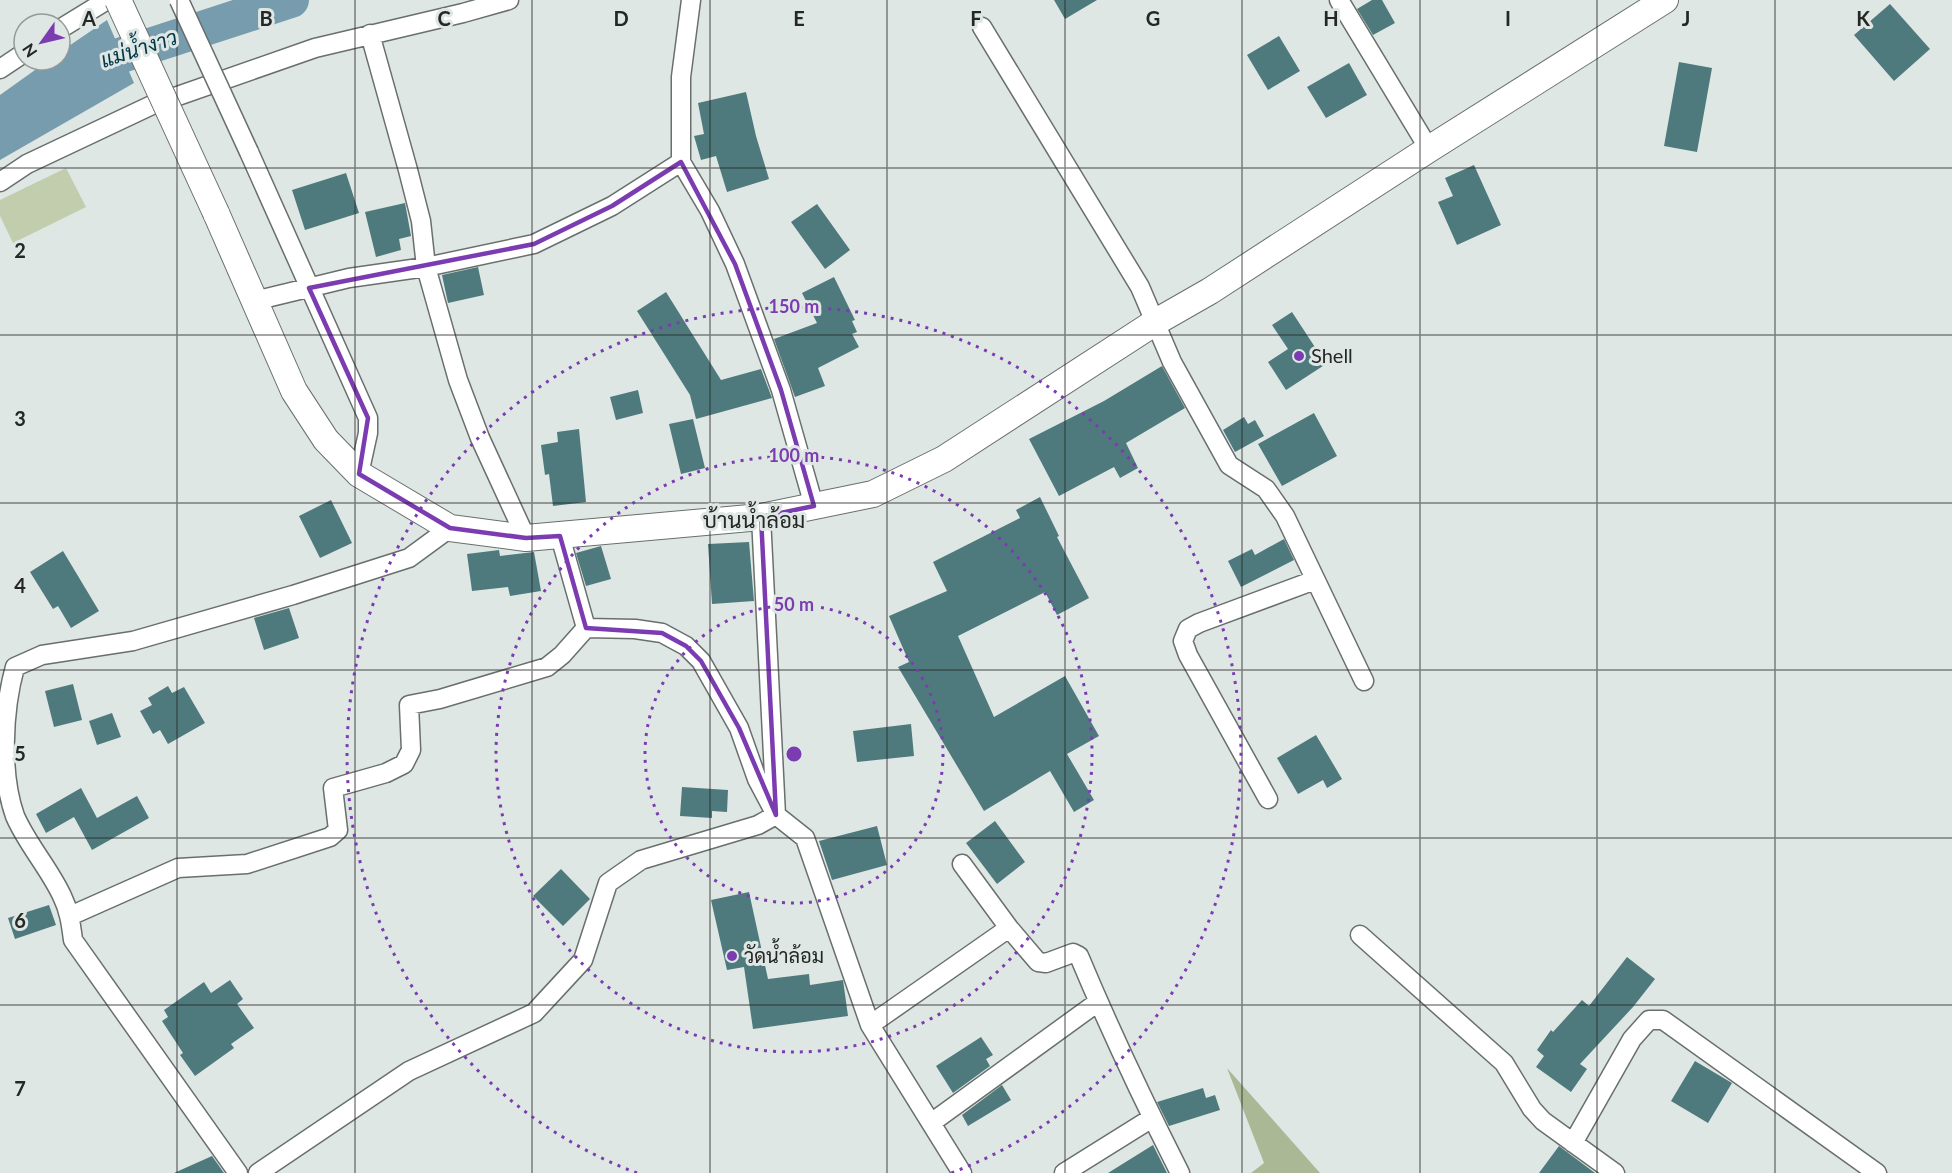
<svg xmlns="http://www.w3.org/2000/svg" width="1952" height="1173" font-family="Lato,Sarabun,sans-serif">
  <rect width="100%" height="100%" fill="#dfe7e4"/>
  <path fill="#c1cdad" d="M66,168L86,207L13,243L0,216V200Z"/>
  <path fill="#abb896" d="M1227,1068L1320,1173H1251L1264,1163Z"/>
  <path fill="#769cad" d="M107,20L134,83L0,160V95L49,60H60V52Z"/>
  <g fill="none" stroke-linecap="round" stroke-linejoin="round">
    <path stroke="#769cad" stroke-width="36" d="M0,123L82,68L291,0"/>
  </g>
  <path fill="#4e7a7d" d="M1054,0H1097L1065,19Z
    M1372,0H1382L1395,23L1373,35L1357,9Z
    M1890,4L1930,49L1894,81L1854,35Z
    M1279,36L1300,71L1268,90L1247,55Z
    M1679,62L1712,68L1697,152L1664,146Z
    M1349,63L1367,95L1326,118L1307,87Z
    M746,92L756,136L769,179L727,192L716,156L701,160L694,136L704,134L698,103Z
    M1474,165L1501,225L1457,245L1438,202L1453,196L1445,178Z
    M346,173L359,213L305,230L292,190Z
    M405,203L411,236L399,239L401,250L376,257L365,212Z
    M817,204L850,250L825,269L791,222Z
    M478,267L484,295L448,303L442,275Z
    M834,277L855,320L852,321L857,332L852,334L859,347L818,368L825,386L795,397L774,339L817,323L802,293Z
    M666,292L721,380L761,369L772,398L696,419L690,395L637,311Z
    M1292,312L1326,364L1286,390L1268,362L1288,349L1272,325Z
    M1162,366L1185,408L1126,443L1138,468L1120,478L1114,467L1059,496L1029,439L1104,401Z
    M638,390L643,413L616,420L610,397Z
    M1314,413L1337,456L1282,486L1258,444Z
    M1244,417L1248,424L1255,420L1264,436L1235,452L1223,430Z
    M693,419L705,468L681,474L669,424Z
    M579,429L586,502L553,506L549,474L545,475L541,445L558,442L557,432Z
    M1040,497L1059,536L1057,537L1089,598L1057,615L1045,592L958,636L994,717L1065,676L1099,736L1067,754L1094,800L1074,812L1050,771L984,811L898,667L909,662L889,616L947,591L933,562L1020,518L1016,510Z
    M331,500L352,543L320,558L299,516Z
    M1284,539L1294,560L1241,587L1228,561L1252,549L1255,555Z
    M749,542L754,601L712,604L708,544Z
    M601,546L611,579L586,586L576,553Z
    M499,550L500,556L534,552L541,591L510,596L508,587L472,591L467,554Z
    M63,551L99,611L71,628L58,606L53,609L30,572Z
    M289,608L299,638L264,650L254,618Z
    M73,684L82,720L54,727L45,691Z
    M168,686L172,693L184,687L205,723L168,744L160,730L153,734L140,711L152,705L148,698Z
    M112,713L121,737L97,745L89,721Z
    M911,724L914,756L857,762L853,731Z
    M1316,735L1342,779L1327,788L1323,780L1298,794L1277,758Z
    M682,787L728,790L727,812L712,811V818L680,816Z
    M81,788L97,818L137,796L149,818L92,850L74,817L46,833L36,814Z
    M995,821L1025,862L997,884L966,843Z
    M877,826L887,865L832,880L819,841Z
    M561,869L590,899L563,926L533,896Z
    M749,892L768,979L809,974L810,985L843,980L848,1016L753,1029L744,967L727,970L711,900Z
    M49,905L56,925L15,939L8,918Z
    M1627,957L1655,979L1633,1007L1580,1064L1587,1069L1571,1092L1536,1067L1544,1056L1537,1050L1551,1030L1553,1032L1582,1000L1589,1006Z
    M230,980L243,999L237,1004L254,1028L231,1044L234,1048L195,1076L180,1055L183,1053L162,1021L168,1017L164,1010L204,982L211,993Z
    M981,1037L993,1055L986,1059L990,1066L953,1093L936,1066Z
    M1695,1061L1732,1083L1708,1123L1671,1101Z
    M1002,1085L1011,1100L968,1126L962,1115Z
    M1203,1088L1206,1098L1215,1095L1220,1110L1169,1126L1157,1102Z
    M1153,1145L1167,1173H1108Z
    M1559,1146L1595,1173H1539Z
    M212,1156L224,1173H174Z"/>
  <g fill="none" stroke-linecap="round" stroke-linejoin="round">
    <defs>
      <path id="street" d="M691,0L681,77V162L710,211L735,264L781,390L814,506
        M1339,0L1429,149
        M982,27L1140,287L1172,362L1229,465L1266,489L1285,516L1364,681
        M60,29L107,0
        M370,34L408,170L421,221L426,267L458,380L480,438L526,538
        M0,69L24,53
        M249,152L368,418V433L359,474
        M0,182L27,164L152,105L315,48L463,13L509,0
        M254,301L349,278L426,267L534,244L612,206L681,162
        M761,517L776,815L805,838L870,1025L962,1173
        M560,536L586,628
        M1268,799L1188,655L1183,641L1188,629L1199,623L1315,580
        M962,864L1009,928L1038,962L1046,963L1073,953L1079,956C1110,1030 1144,1102 1180,1173
        M70,916L178,868L247,864L330,837L338,830L333,788L386,773L404,764L411,750L409,705L440,699L547,667L562,655L586,628L635,629L662,633L686,646L701,661L739,728L757,779L776,815L758,825L641,860L608,883L583,960L534,1013L409,1071L258,1173
        M1360,935L1504,1063L1532,1109L1543,1121L1615,1173
        M870,1025L1009,928
        M931,1123L1098,1002
        M1573,1143L1632,1039L1649,1020H1663L1877,1173
        M238,1173L73,940C71,924 69,910 62,896C49,868 27,844 15,816C0,774 3,710 15,667L42,655L133,641L293,595L409,558L450,528
        M1064,1173L1152,1118"/>
      <path id="secondary" d="M216,213L294,391L326,440L359,474L450,528L526,538L761,517L873,494L944,459L1154,323L1210,291L1429,149L1665,0"/>
    </defs>
    <use href="#street" stroke="#686f6d" stroke-width="21"/>
    <use href="#secondary" stroke="#686f6d" stroke-width="28"/>
    <use href="#street" stroke="#fff" stroke-width="18"/>
    <use href="#secondary" stroke="#fff" stroke-width="26"/>
    <defs>
      <path id="street-bridge" d="M179,0L249,152"/>
      <path id="secondary-bridge" d="M118,0L216,213"/>
    </defs>
    <use href="#street-bridge" stroke="#686f6d" stroke-width="21" stroke-linecap="butt"/>
    <use href="#secondary-bridge" stroke="#686f6d" stroke-width="28" stroke-linecap="butt"/>
    <use href="#street-bridge" stroke="#fff" stroke-width="18"/>
    <use href="#secondary-bridge" stroke="#fff" stroke-width="26"/>
  </g>
  <path fill="none" stroke="#7c3cb1" stroke-width="4.5" stroke-linejoin="round" d="M681,162L735,264L781,390L814,506L761,517L776,815L739,728L701,661L686,646L662,633L586,628L560,536L526,538L450,528L359,474L368,418L309,288L534,244L612,206Z"/>
  <path fill="none" stroke="#242726" stroke-width="1.5" stroke-opacity="0.55" d="M177,0V1173M355,0V1173M532,0V1173M710,0V1173M887,0V1173M1065,0V1173M1242,0V1173M1420,0V1173M1597,0V1173M1775,0V1173M0,168H1952M0,335H1952M0,503H1952M0,670H1952M0,838H1952M0,1005H1952"/>
  <g fill="none" stroke="#7c3cb1" stroke-width="3" stroke-dasharray="3 6">
    <circle cx="794" cy="754" r="149"/>
    <circle cx="794" cy="754" r="298"/>
    <path d="M637 1173A447 447 0 1 1 951 1173"/>
  </g>
  <g fill="#7c3cb1" stroke="#dfe7e4" stroke-width="2">
    <circle cx="1299" cy="356" r="6"/>
    <circle cx="732" cy="956" r="6"/>
  </g>
  <g text-anchor="middle" stroke-width="6" stroke-linejoin="round" paint-order="stroke">
    <g font-size="20" fill="#242726" stroke="#dfe7e4" text-anchor="start">
      <text x="1311" y="363">Shell</text>
      <text x="744" y="963">วัดน้ำล้อม</text>
    </g>
    <g font-size="21" font-style="italic" fill="#00374b" stroke="#dfe7e4">
      <text transform="translate(139 49) rotate(-18)" y="7">แม่น้ำงาว</text>
    </g>
    <g font-size="22" fill="#242726" stroke="#dfe7e4">
      <text x="754" y="528">บ้านน้ำล้อม</text>
    </g>
  </g>
  <g font-size="20" text-anchor="middle" font-weight="bold" fill="#242726" stroke="#dfe7e4" stroke-width="6" stroke-linejoin="round" paint-order="stroke">
    <text x="89" y="26">A</text>
    <text x="266" y="26">B</text>
    <text x="444" y="26">C</text>
    <text x="621" y="26">D</text>
    <text x="799" y="26">E</text>
    <text x="976" y="26">F</text>
    <text x="1153" y="26">G</text>
    <text x="1331" y="26">H</text>
    <text x="1508" y="26">I</text>
    <text x="1686" y="26">J</text>
    <text x="1863" y="26">K</text>
    <text x="20" y="258">2</text>
    <text x="20" y="426">3</text>
    <text x="20" y="593">4</text>
    <text x="20" y="761">5</text>
    <text x="20" y="928">6</text>
    <text x="20" y="1096">7</text>
  </g>
  <circle cx="794" cy="754" r="9" fill="#7c3cb1" stroke="#dfe7e4" stroke-width="3"/>
  <g font-size="18" text-anchor="middle" font-weight="bold" fill="#7c3cb1" stroke="#dfe7e4" stroke-width="6" stroke-linejoin="round" paint-order="stroke">
    <text x="794" y="313">150 m</text>
    <text x="794" y="462">100 m</text>
    <text x="794" y="611">50 m</text>
  </g>
  <g transform="translate(42 42) rotate(236)"><circle r="28" fill="#dfe7e4" stroke="#949a98" stroke-width="1.5"/>
  <path d="M0-4.5L10 22L0 15L-10 22Z" fill="#7c3cb1"/>
  <text y="-9" font-size="16" font-weight="bold" text-anchor="middle" fill="#242726">N</text>
  </g>
</svg>
